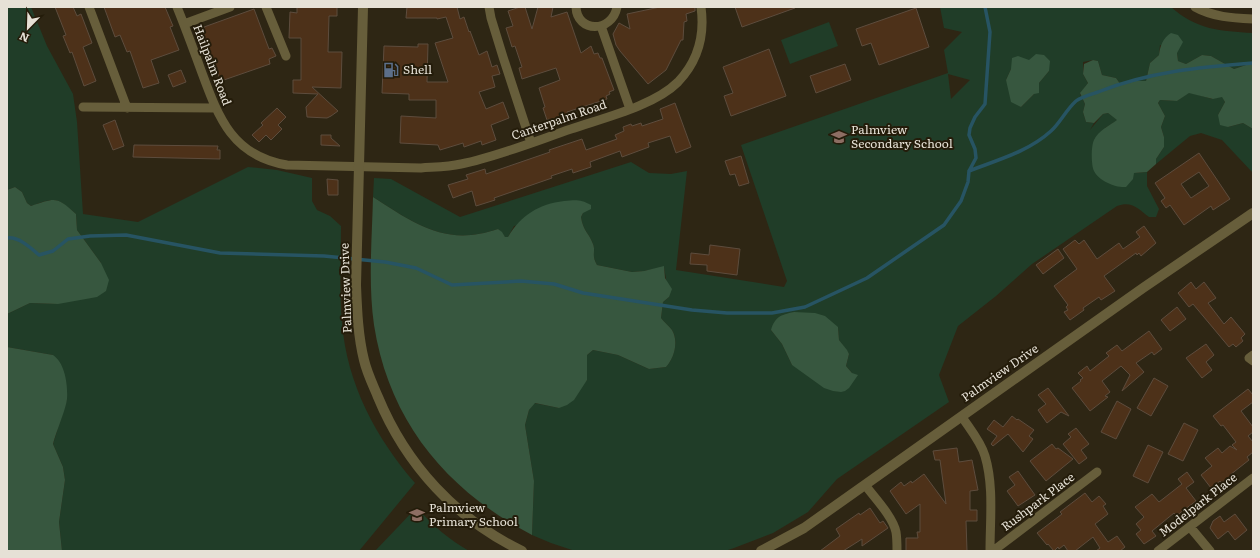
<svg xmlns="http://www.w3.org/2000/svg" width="1260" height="558" font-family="Literata,serif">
  <rect width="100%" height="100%" fill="#2e2614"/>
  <path fill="#203d28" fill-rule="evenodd" d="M7,7H31L47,46L73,94L77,122L83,214L138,222L248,167L277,170L312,178V201L317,210L330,216L341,226C341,258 339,291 342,323C347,384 376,438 415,483L359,551H62L59,522L65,480L63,467L53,444L67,399L53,355L7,347V314L30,303L58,304L101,263L77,230L76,214C56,197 56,197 31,206L27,203L22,192L15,187L7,190Z
    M940,7H1171C1197,30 1220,31 1253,33V62L1249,64L1234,69L1211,56L1202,55L1186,64L1178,61L1177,53L1160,45L1159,55L1150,63L1146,81H1134L1121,85L1116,78L1102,75L1098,61L1093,60L1083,62V74L1088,83L1080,94L1085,104L1083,112L1086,122L1094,123L1090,130L1103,114L1108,113L1118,120L1105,128L1134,173L1147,172V186L1159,209L1156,217H1149C1137,208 1132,201 1117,206L1032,264L996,296L958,326L939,375L949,402L837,479L808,512L773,533L734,548L725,551H575L551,543L532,535L534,481L525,425L529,410L534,403L559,408L587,380V355L593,350L618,355L649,369L666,367C674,358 679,341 672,330C669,326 664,322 661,318L663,302L669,297L664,267L644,271L632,272L597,265C591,255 596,252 593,244C589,233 583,231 581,217L583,213L514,226L508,237H505L498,229C446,247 415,224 373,197L374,178L391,179L460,217L631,162L649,173L671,174L687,171L676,270L784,287L787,281L741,145L948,73L944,50L962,32L944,28ZM1029,60L1049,71L1039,83L1034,94L1021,107L1006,80L1011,69ZM948,74L970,80L951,99ZM838,327L839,340L849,354L846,366L852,373L792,365L782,344L771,330Z
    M829,22L838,46L790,64L781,40Z
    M1189,92L1212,99L1222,96L1225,102L1218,115L1228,127L1243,123L1253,129V173L1222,140L1201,133L1190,136L1156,164V159L1164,147V137L1161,127L1165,116L1158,103L1160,100L1177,101Z
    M417,507C432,526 449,539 469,551H375Z"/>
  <path fill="#37573f" d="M1171,33L1178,35L1183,42L1177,53L1178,61L1186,64L1202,55L1211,56L1234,69L1249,64L1253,62V129L1243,123L1228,127L1220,125L1218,115L1225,102L1222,97L1213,99L1189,93L1177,101L1160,100L1158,103L1165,116L1161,127L1164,137V147L1156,159V164L1147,172L1134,173L1133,179L1126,187C1116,188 1099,181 1094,171C1091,165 1091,146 1094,140C1098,131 1110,125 1117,120L1108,113L1103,114L1094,123L1086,122L1083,112L1085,104L1080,93L1088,83L1083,74L1084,64L1093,60L1098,61L1102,75L1116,78L1121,85L1134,81H1146L1150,63L1159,55C1160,46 1163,38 1171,33Z
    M1036,54L1044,55L1050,61L1049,71L1039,83V93L1034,94L1021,107L1011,102L1006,80L1011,69L1012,58L1018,56L1029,60Z
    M15,187L22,192L27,203L31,206C56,198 56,196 76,214L77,230L101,263L109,280L106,291L97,297L58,304L30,303L7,314V190Z
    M373,197C415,224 446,247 498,229L502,232L505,237H508C521,215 539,204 564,201C576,200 580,199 591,205V209L583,213L581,217C583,231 589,233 593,244C596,252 591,255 597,265L632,272L644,271L664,266L665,278L672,289L669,297L663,302L661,318C664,322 669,326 672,330C679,342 674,358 666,367L649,369L618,355L593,350L587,355V380L574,400L567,405L559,408L535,403L529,410L525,425L534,481L532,535C446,490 389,421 374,325C368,283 372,239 373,197Z
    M794,312L815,313L825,316L838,327L839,340L847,350L849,354L846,366L852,373L858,375L849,388L845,391L841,392L833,391L824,388L792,365L782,344L771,330C775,317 780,315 794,312Z
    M7,347L53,355C65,363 68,385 67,399C66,409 56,432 53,444L63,467L65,480L59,522L62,551H7Z"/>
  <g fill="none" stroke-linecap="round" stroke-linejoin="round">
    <path stroke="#275463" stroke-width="3.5" d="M969,171C997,160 1028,152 1051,131C1060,123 1066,110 1076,101C1081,97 1092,94 1098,92C1148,72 1200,67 1253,63
      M7,238C18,236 31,248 39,255L53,251L68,239L90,236L126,235L220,253L324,256L385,262L416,268L452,285L521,281L554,284L583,293L692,310L727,313H772L805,307L867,278L944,225L961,201L968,182L969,171L976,158L975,149L969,135L970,128L975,117L985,104L990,32L985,7"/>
  </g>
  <path fill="#4d3119" stroke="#5d4c3d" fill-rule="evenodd" d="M55,7H73L77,16L81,14L92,43L83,47L96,81L84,86L72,52L70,53L63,36L66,35Z
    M104,7H165L173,26L170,27L179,50L151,60L159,83L143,88L130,51L127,52L120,35L115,37Z
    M297,7H337V16H329L328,52H342L341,88L312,87L338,111L331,116L327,118L307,117L306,107L318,94L293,93V80H301V38H289L290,12L297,13Z
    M407,7H457L460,19L464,17L469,32L470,31L479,55L487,51L492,67L497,65L500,74L492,76L495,87L479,92L486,109L503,102L509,118L491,125L496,140L482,145L481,141L464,147L463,143L440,150L438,145L400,143L401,116L436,118V100H409V94L382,93L384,46L418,47V44H428L427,82H448L435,43L453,38L446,17L437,19V18H406Z
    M520,7H525L532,29L538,7H553L551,17L567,12L581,53L591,46L594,54L598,53L600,58H602L614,90L609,92L610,94L606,96L607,99L567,112L569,117L550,124L549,119L547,120L543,108L545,107L539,88L560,80L556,68L522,79L519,68L522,67L515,46L512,47L506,28L513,26L508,11Z
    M660,7H695V11L686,14L687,21L684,22L683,40H681L666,70L648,84L620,51L616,45L613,34L619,23L630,29L627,14Z
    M735,7H795V8L742,27Z
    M916,8L929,47L879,65L871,43L862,46L856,29Z
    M254,9L269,49L272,48L276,56L269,59L270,64L221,81L200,30L205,28L204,27Z
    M769,49L786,96L731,116L724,96L733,93L723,67Z
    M845,64L851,80L816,93L810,76Z
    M181,70L186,82L173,87L168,75Z
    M675,103L691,147L676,153L670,136L648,143L649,147L622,157L620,151L590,162L591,167L573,173L572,169L551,176L552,178L494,198L495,200L476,206L472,191L453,198L448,185L468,179L466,175L485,169L486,174L550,152L549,150L582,139L586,150L617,139L615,135L624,131L623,127L631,124L632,126L641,123L642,126L663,119L660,109Z
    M277,108L286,117L278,125L282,129L271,140L266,135L259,142L252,135L263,125L261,123Z
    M115,120L124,146L113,150L103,125Z
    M321,135H331V138L340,146L321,145Z
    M134,145L218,146L217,150H220V159L133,157Z
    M1199,153L1230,199L1213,210L1211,206L1184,225L1170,205L1166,208L1161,201L1165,198L1155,183ZM1199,172L1209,186L1191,198L1181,184Z
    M741,156L749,183L739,186L735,174L730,175L725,161Z
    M327,179L338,180V195H328Z
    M1144,226L1156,243L1141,256L1139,253L1137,255L1136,253L1104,276L1115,291L1101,300L1099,297L1083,308L1084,310L1070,320L1064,312L1068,310L1066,307L1068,305L1054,286L1077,269L1063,249L1075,240L1079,244L1084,240L1097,259L1119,243L1123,249L1140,237L1136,232Z
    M710,245L740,249L737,275L707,271V265L690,264L691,253L709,255Z
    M1058,249L1064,258L1043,274L1036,265Z
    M1191,282L1196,289L1204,282L1216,298L1208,303L1224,324L1231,317L1245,334L1241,338L1243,341L1236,347L1233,344L1229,347L1193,304L1189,307L1178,293Z
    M1177,307L1186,319L1170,331L1161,320Z
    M1149,331L1162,349L1154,355L1152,352L1136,363L1144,372L1122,391L1130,375L1121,366L1102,381L1110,392L1105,396L1108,397L1090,411L1072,388L1081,381L1080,380L1083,378L1078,373L1087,366L1090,371L1109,356L1106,353L1117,345L1122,351Z
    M1206,344L1214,355L1206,362L1212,370L1202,378L1186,358Z
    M1154,378L1168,386L1151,416L1137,408Z
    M1048,388L1069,416L1061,412L1047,423L1038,410L1046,404L1038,395Z
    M1248,389L1253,395V402L1241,411L1253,427V432L1248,436L1253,442V452L1247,457L1249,460L1230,475L1232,478L1223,485L1220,481L1211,488L1201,475L1212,466L1205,458L1218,448L1222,453L1230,446L1237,450L1232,445L1236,442L1223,425L1221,426L1213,416Z
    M1117,401L1131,409L1116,439L1101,432Z
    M1012,416L1017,420L1018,419L1034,430L1029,436L1033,439L1023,452L1008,434L993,446L991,444L997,436L987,429L994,420L1003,427Z
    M1184,423L1198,430L1183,461L1168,454Z
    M1076,428L1089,444L1081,450L1087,458L1079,464L1063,444L1071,437L1068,434Z
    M1052,444L1056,449L1058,448L1073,459L1046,481L1030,461Z
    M1148,445L1163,452L1148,483L1133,476Z
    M957,448L959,462L972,460L978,490L970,491V510H977V521H966L967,551H906V538H918L917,532H920V504L906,514L890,491L901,482L904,486L911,481L912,483L924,474L946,504L940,460H935L933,451Z
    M1018,471L1035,495L1018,506L1007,491L1015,485L1009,477Z
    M1187,472L1194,482L1186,488L1196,501L1176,516L1174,513L1152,531L1156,536L1144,544L1136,534L1141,530L1136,524L1144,517L1135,507L1152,494L1159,502L1182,484L1178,479Z
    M1085,493L1092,502L1099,496L1106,504L1103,506L1108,514L1095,524L1108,542L1117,536L1125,547L1120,551H1096L1100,548L1093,537L1075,551H1068L1064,545L1059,549L1058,547L1054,551L1048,544L1047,545L1037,533L1062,514L1060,512Z
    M870,508L880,523L883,521L888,528L862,546V539L843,551H820L840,536L836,529L859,513L860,515Z
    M1235,514L1247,530L1235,540L1228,531L1218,539L1210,528L1213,521L1220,516L1224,522Z"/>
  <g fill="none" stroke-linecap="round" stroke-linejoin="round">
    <path stroke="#675e3b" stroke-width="9" d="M89,7L127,108
      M177,7C186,29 194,51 202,73C219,119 233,156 287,165L421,168C434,167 448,167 461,164C496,157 536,141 571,129C603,118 654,106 678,82C698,61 705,36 701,7
      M266,7L286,56
      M489,7L491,18L503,57L531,143
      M576,7C577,33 612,33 617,7
      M1195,7C1213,17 1232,18 1253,19
      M184,24L230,7
      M601,26L630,109
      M83,107L215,108
      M1253,355L1249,358L1253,361
      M962,417C970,429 981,442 985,456C994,486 990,520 990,551
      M865,485C875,498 893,517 896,532C897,538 897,545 897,551
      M1190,527L1210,551
      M993,551L1097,472
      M1158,551L1253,478"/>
    <path stroke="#675e3b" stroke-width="10" d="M363,7L356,285C357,310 358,336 364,360C367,373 373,385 378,397C406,465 456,519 522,551
      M761,551L804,528L1143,288L1253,213"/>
  </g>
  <defs>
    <symbol id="fuel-bare" viewBox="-9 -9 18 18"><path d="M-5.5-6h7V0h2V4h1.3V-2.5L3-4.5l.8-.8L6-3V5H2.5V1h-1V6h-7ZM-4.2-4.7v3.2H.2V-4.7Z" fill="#5c6f8a" stroke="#241c0a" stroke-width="2.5" paint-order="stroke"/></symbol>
    <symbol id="school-bare" viewBox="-9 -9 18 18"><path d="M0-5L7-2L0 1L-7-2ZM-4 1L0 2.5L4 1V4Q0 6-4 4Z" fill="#8d6e63" stroke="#241c0a" stroke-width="2.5" paint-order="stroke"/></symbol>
  </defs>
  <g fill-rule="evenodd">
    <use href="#fuel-bare" x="380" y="59" width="22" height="22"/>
    <use href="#school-bare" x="828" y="126" width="22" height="22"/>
    <use href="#school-bare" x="406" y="504" width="22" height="22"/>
  </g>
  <g text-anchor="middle" stroke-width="4" stroke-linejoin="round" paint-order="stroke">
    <g font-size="12" fill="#e6e1d6" stroke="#241c0a">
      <text transform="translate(212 65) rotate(69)" y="4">Hailpalm Road</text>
      <text transform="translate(559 120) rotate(-19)" y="4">Canterpalm Road</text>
      <text transform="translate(346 288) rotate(-92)" y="4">Palmview Drive</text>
      <text transform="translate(1000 373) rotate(-35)" y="4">Palmview Drive</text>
      <text transform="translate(1038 502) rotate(-37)" y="4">Rushpark Place</text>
      <text transform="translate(1198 505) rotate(-38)" y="4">Modelpark Place</text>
    </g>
    <g font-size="12" fill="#e6e1d6" stroke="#241c0a" text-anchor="start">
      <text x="403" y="74">Shell</text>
      <text x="851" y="134">Palmview<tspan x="851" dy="14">Secondary School</tspan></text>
      <text x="429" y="512">Palmview<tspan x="429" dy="14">Primary School</tspan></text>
    </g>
  </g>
  <rect width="1260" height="558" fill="none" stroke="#e6e1d6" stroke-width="16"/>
  <g transform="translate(28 28) rotate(203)" stroke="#241c0a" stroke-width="3" paint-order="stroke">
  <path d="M0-3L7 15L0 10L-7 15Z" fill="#e6e1d6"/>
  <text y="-6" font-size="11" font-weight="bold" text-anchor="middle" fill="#e6e1d6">N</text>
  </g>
</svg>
